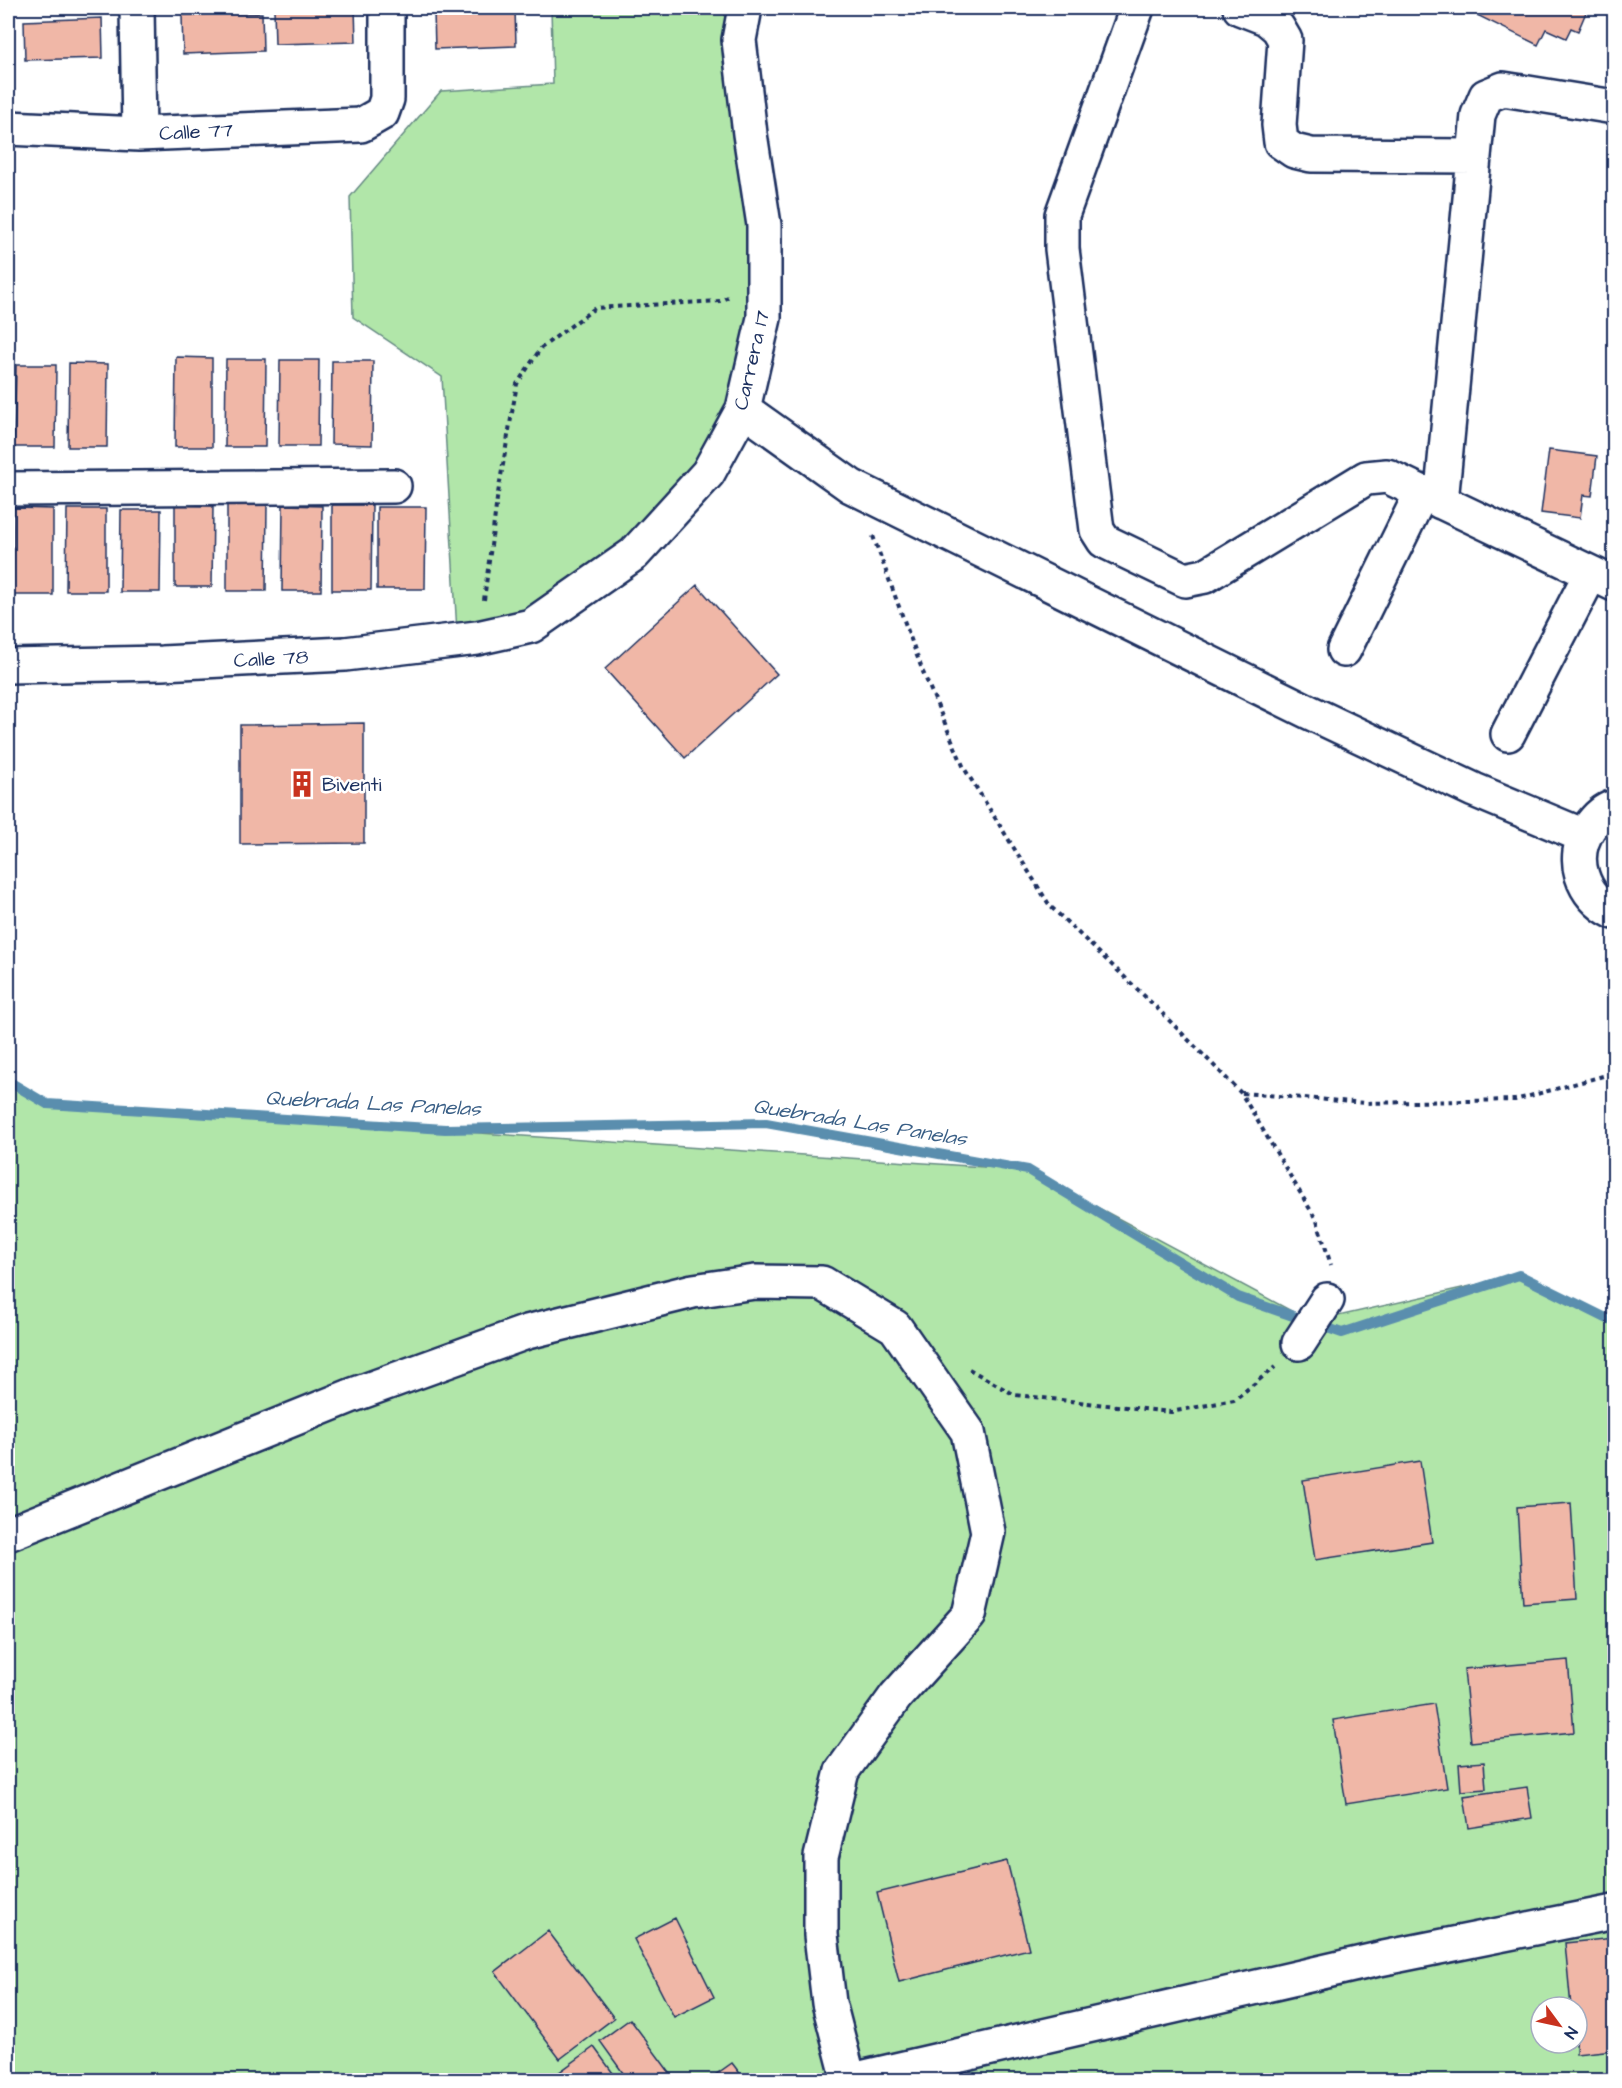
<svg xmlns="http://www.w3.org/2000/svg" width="1622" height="2088" font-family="'Architects Daughter',sans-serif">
  <rect width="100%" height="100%" fill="#fff"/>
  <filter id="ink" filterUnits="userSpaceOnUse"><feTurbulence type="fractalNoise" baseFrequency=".0167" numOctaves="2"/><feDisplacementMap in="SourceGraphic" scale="12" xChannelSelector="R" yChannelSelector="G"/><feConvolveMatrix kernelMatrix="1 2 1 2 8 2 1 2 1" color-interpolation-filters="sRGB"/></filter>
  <g filter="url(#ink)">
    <path fill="#b1e6a9" stroke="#668a84" stroke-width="1.5" fill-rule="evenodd" d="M551,8H734L753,223L752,323L732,403L697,469L624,549L521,612L457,632L442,377L353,317L350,197L441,91L553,84Z
      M8,1081L47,1104L1028,1170L1312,1322L1519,1275L1614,1322V2080H8ZM1541,2007H1577V2043H1541Z"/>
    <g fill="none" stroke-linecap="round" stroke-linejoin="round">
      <path stroke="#5a8eae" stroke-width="10" d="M8,1081L47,1104L445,1129L766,1123L1028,1170L1238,1297L1342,1333L1519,1275L1614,1322"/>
    </g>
    <path fill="#f0b7a7" stroke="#1b2f5e" stroke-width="1.5" d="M274,8H355L356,42L275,44Z
      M1476,8H1581L1587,10L1578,31L1571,28L1566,38L1546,29L1538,45L1473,13Z
      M515,9L516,46L435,49L434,11Z
      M262,13L263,51L183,54L182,15Z
      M102,18L103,58L25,60L24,21Z
      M176,357L212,358V447H175Z
      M226,359H266L265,447H225Z
      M280,360H319L318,446H279Z
      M332,361H373L372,445L331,444Z
      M69,363L108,364L107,447H68Z
      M16,365H56L55,447H14Z
      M1549,450L1597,456L1592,496L1583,495L1580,518L1541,513Z
      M267,504L266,591H227V505Z
      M175,505L213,506L212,587H175Z
      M283,505L322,506L321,591H282Z
      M332,505H372L371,590H332Z
      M377,507H426L425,589H377Z
      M14,508L53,509V595H13Z
      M67,509H106V591H66Z
      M121,510H161L160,592H120Z
      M697,585L777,674L685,758L605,669Z
      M364,723V843L240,844V725Z
      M1420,1461L1432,1542L1315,1560L1303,1480Z
      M1571,1503L1577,1599L1523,1603L1517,1507Z
      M1568,1660L1574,1732L1471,1742L1464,1669Z
      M1434,1704L1447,1788L1346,1804L1333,1720Z
      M1484,1762L1486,1789L1461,1791L1459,1764Z
      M1527,1787L1532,1818L1469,1828L1464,1796Z
      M1007,1861L1029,1949L899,1982L877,1893Z
      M675,1918L714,1997L674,2017L634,1939Z
      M548,1931L614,2018L560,2059L495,1972Z
      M1614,1938V2050L1576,2054L1577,2007H1571L1565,1943Z
      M630,2019L670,2073L659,2080H628L600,2041Z
      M594,2047L618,2080H557L554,2076Z
      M732,2063L745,2080H708Z"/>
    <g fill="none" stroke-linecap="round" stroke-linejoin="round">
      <defs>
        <path id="minor" d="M137,8L139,134
          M1137,8L1062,215V249L1097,530L1104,541L1185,580L1205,576L1366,478L1387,476L1614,584
          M1240,8L1266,18L1278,28L1285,40L1279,125L1281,142L1294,151L1311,155L1474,156
          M8,128L139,134L361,125L382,113L387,99V8
          M743,409L851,486L1309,712L1474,790L1584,836
          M8,489L394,486
          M1441,502L1478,115L1486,96L1503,89L1614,107
          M1344,650L1422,492
          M8,666L162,663L345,654L477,638L531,626L634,554L708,473L743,409L764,318V225L750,134L739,40L745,8
          M1508,734L1591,573
          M1614,807C1604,810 1595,819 1589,828C1569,858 1582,897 1614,912
          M1299,1343L1327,1300
          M8,1534L353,1395L527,1332L693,1291L755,1282L822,1283L895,1327L968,1432L988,1532L969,1615L896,1696L842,1771L821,1857V1935L829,2003L849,2080
          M852,2080L1379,1959L1614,1912"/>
      </defs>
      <use href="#minor" stroke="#1b2f5e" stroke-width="38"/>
      <path stroke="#1b2f5e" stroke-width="4" stroke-dasharray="4.5 4.5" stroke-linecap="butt" d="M873,536L923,672L964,768L1050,906L1156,1007L1241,1093L1317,1221L1331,1265
        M484,600L497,499L517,384L541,348L595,308L720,301L728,297
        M1242,1093L1365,1103L1515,1100L1614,1073
        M969,1369L1015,1395L1171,1412L1234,1400L1275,1367"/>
      <use href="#minor" stroke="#fff" stroke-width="33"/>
    </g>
  </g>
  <defs>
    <symbol id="building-bare" viewBox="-9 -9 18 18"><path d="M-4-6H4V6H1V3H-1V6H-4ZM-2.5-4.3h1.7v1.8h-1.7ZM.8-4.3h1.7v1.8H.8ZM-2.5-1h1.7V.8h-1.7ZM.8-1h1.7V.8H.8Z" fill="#c8321e" stroke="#fff" stroke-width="2.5" paint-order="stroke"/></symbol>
  </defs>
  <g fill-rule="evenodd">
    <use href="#building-bare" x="283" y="765" width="38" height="38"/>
  </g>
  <g text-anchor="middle" stroke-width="5" stroke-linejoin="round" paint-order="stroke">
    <g font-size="20" fill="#1b2f5e" stroke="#fff">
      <text transform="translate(196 131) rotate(-3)" y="7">Calle 77</text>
      <text transform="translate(751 360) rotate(-77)" y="7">Carrera 17</text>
      <text transform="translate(271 658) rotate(-3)" y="7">Calle 78</text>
    </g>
    <g font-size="20" fill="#1b2f5e" stroke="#fff" text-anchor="start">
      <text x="322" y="791">Biventi</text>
    </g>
    <g font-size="21" font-style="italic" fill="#3a5f86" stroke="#fff">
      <text transform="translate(373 1103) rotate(3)" y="7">Quebrada Las Panelas</text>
      <text transform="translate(860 1122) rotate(9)" y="7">Quebrada Las Panelas</text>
    </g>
  </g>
  <rect width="1622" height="2088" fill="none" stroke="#fff" stroke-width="30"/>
  <rect x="15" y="15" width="1592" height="2058" fill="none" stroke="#1b2f5e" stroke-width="2" filter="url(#ink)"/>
  <g transform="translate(1559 2025) rotate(123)"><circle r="28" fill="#ffffff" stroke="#a4acbf" stroke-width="1.5"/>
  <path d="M0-4.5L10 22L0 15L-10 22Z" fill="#c8321e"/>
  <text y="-9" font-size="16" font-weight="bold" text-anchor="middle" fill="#1b2f5e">N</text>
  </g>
</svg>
